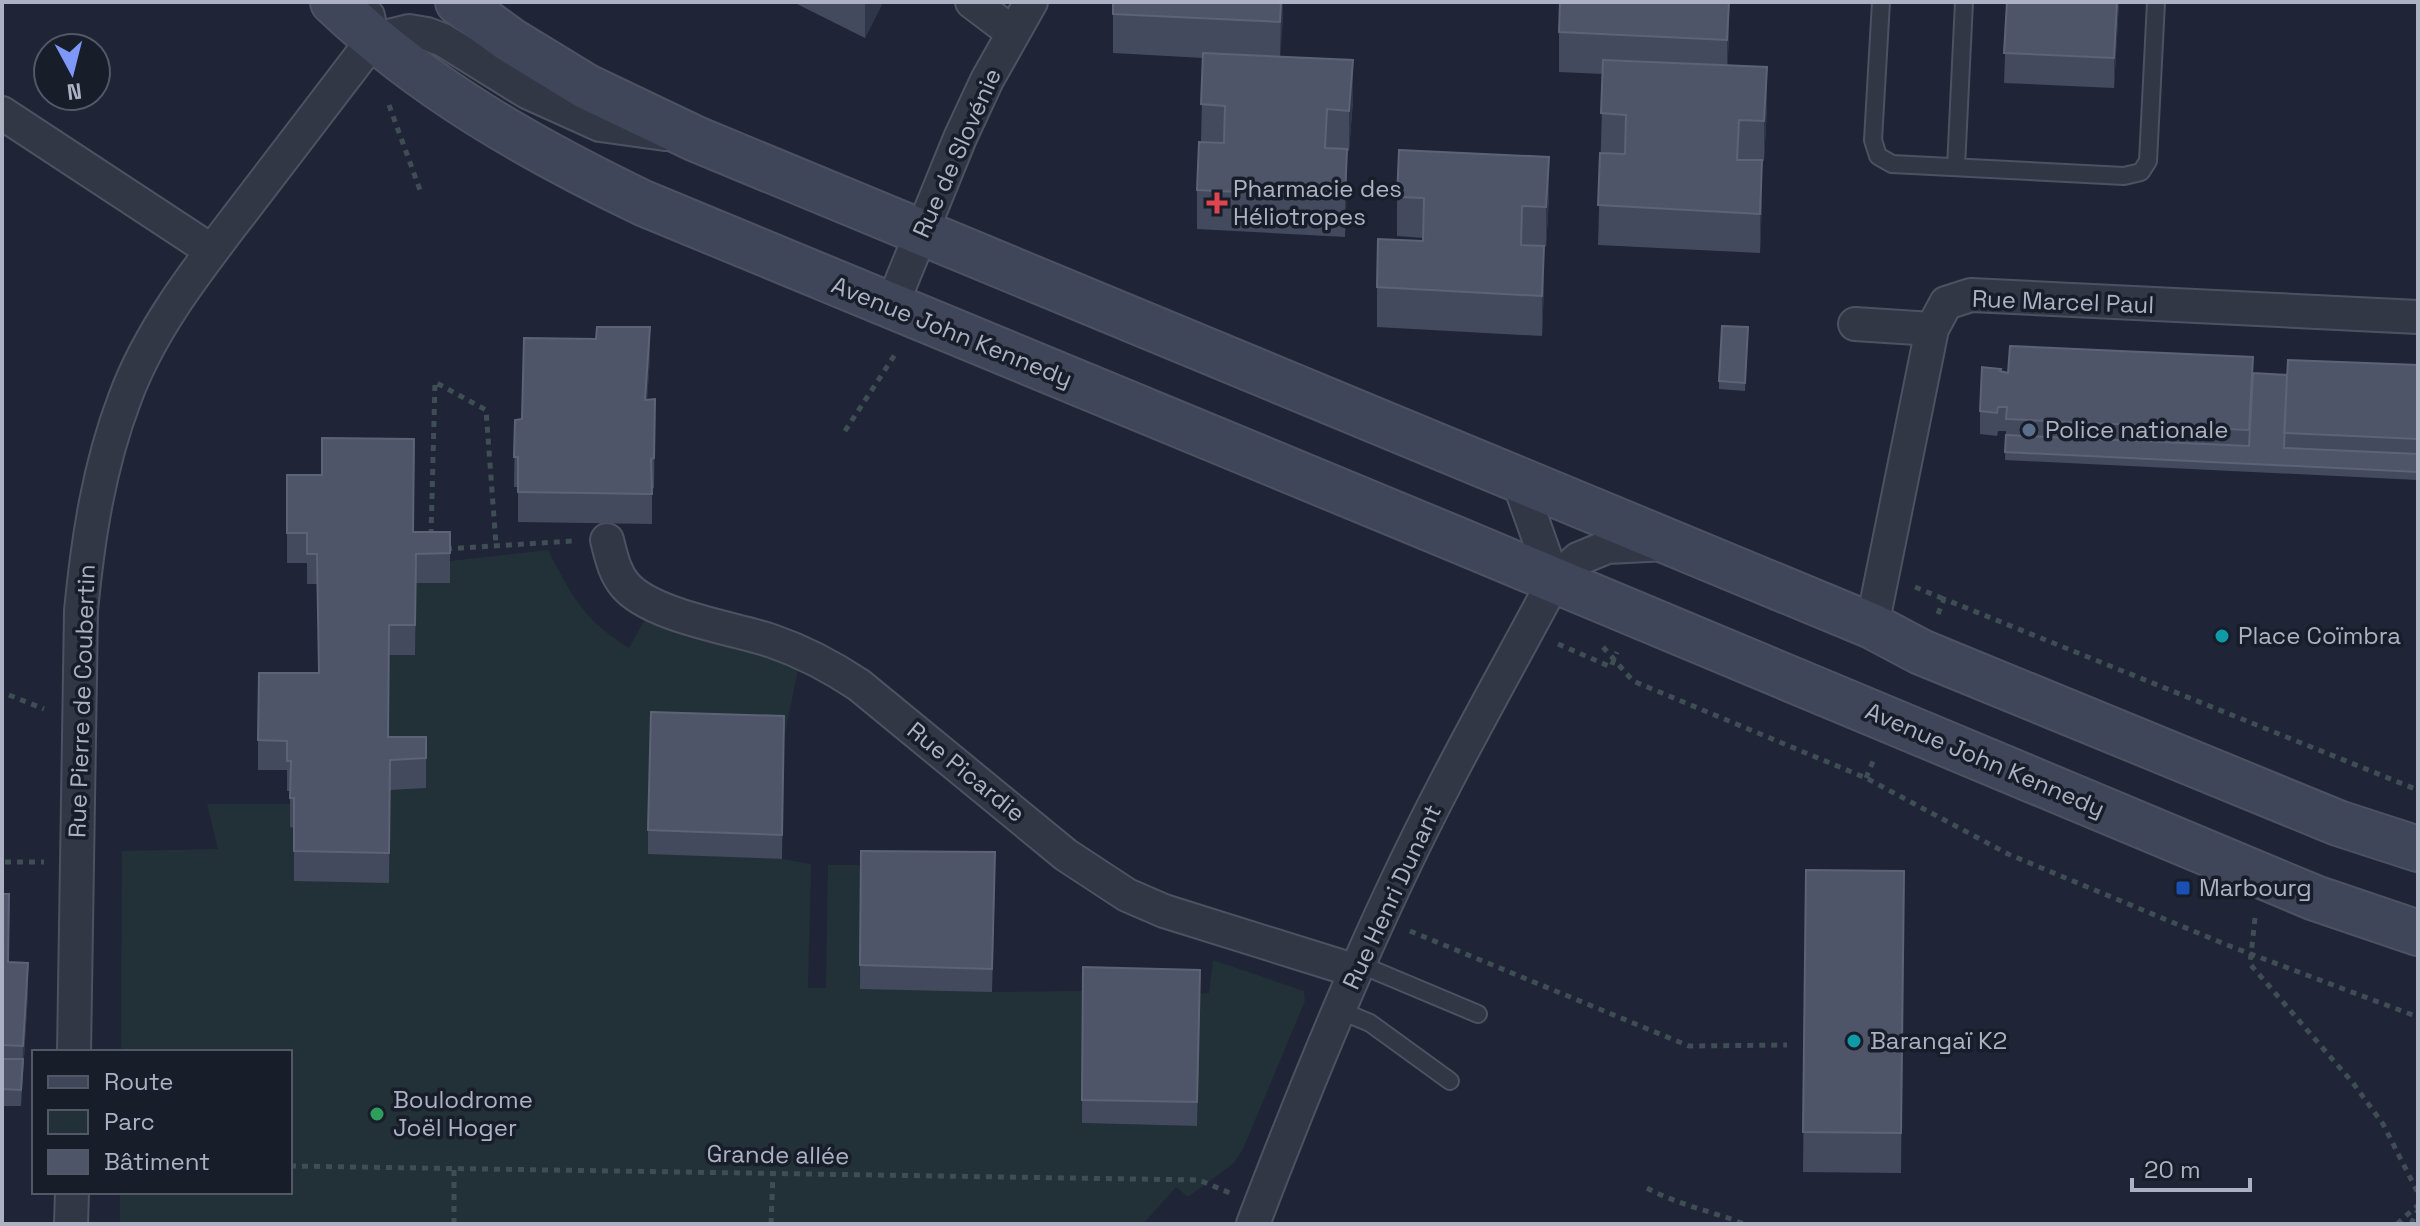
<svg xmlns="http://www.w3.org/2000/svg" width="2420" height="1226" font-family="'Space Grotesk',sans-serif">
  <rect width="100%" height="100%" fill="#1f2536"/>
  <path fill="#213137" d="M548,550C573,598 582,618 629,648L645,619L774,657L798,669L784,739L651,736L648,853L782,859L811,864L808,988H826L828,865H859L861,875L992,992L1083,991L1082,1123L1196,1126L1200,994L1209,993L1213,960L1304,991L1305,1001L1243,1149L1234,1163L1188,1197L1176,1187L1143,1224H120V1192H290V1052H121L122,851L218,849L207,804H290L388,767L389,655L416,583H450V561Z"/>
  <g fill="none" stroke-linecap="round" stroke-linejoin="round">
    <defs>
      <path id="lane" d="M1881,2L1873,140L1878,156L1892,164L2124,176L2141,172L2148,161L2156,2
        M1956,167L1964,2
        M1359,964L1478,1014
        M1339,1010L1370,1023L1450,1081"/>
      <path id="street" d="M972,2L1013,33
        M373,40L409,31L427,34L443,40L527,92L600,125L665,134
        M2,113L212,251
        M891,307L960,138L987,80L1031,2
        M1855,324L1932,329
        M1518,480L1554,581
        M607,540C611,555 614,572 625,585C651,616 733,628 772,641C804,652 832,667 859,685L1066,855L1127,895L1164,911L1356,971
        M1872,626L1932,329L1946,303L1971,295L2418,317
        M74,1052L81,611C88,538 99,466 125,398C150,330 197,270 240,214C285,156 329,98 373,40L368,16
        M71,1224L72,1192
        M1253,1224C1310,1075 1371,926 1445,784C1480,716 1518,649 1554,581L1578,559L1607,547L1667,544"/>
      <path id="secondary" d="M333,2C423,88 531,149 643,203L1458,540L2315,898L2418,933
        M458,2L510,40L587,87L696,139L1872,626L1921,652L2338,823L2418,849"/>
    </defs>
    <use href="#lane" stroke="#4d5261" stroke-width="20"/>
    <use href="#street" stroke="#4d5261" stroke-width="36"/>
    <use href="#secondary" stroke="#4d5261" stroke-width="48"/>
    <path stroke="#3e4e54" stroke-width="5" stroke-dasharray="6 6" stroke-linecap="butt" d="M389,105L420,190
      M845,431L896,353
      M431,535L435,382L486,410L496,545
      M446,549L572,541
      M1915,587L1944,599
      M1938,614L1944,599L2418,790
      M1558,644L1611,667L1617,652
      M1603,647L1633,681L1866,778L2008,854L2227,945L2418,1017
      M9,695L44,709
      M1866,778L1874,759
      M5,862H44
      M2255,918L2250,964L2353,1083L2383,1124L2418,1193
      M1410,931L1689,1046L1787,1045
      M290,1166L1199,1180L1230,1193
      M1647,1188C1678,1205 1712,1211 1744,1224
      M454,1224V1168
      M771,1224L773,1173
      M2397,1224L2418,1205
      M2411,1224L2418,1210"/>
    <use href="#lane" stroke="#323746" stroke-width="16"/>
    <use href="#street" stroke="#323746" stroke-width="32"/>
    <use href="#secondary" stroke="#404659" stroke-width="44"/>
  </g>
  <path fill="#434a5e" d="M797,2H883L865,38L797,4Z
    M1283,2L1280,57L1353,100L1349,151H1347L1345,237L1197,229V190L1201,142L1203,58L1113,53V14Z
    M2007,2H2119L2114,88L2004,83Z
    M1559,32L1729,38L1727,65L1767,107L1764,161H1762V200L1760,253L1598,245L1603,74L1559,72Z
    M1397,197H1549L1546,247L1544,246V286L1542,336L1377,327V287L1423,241V238L1397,236Z
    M1748,327L1745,391L1719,389V381Z
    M650,357L647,400L655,399L654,488L652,489V524L518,522V487H514L515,420L522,419Z
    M2418,365V480L2005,460L2006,431H1998L1997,436L1980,434V411L2000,371L2008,373H2253L2287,375Z
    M287,475L414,532H450V583H416L415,655H389L388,737H426V788L390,790L389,883L294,881V828L290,827V791H287V770H258V740L319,673L317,584H307V563H287Z
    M784,716L782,859L648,854V830Z
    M861,851L995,876L992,992L860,989Z
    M1806,870L1904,871L1901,1173L1803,1172Z
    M2,894L9,962L28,993L21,1106H2Z
    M1200,994L1197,1126L1082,1123V1100Z"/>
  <path fill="#303649" d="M865,2H883L865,38Z
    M1281,2H1283V20L1280,61Z
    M1729,2V38L1727,80V40Z
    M2117,2H2119L2114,88V58Z
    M1353,60V100L1349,151V111Z
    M1767,67V107L1764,161V121Z
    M1347,149V189L1345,237V197Z
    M1549,157V197L1546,247V207Z
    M1762,160V200L1760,253V214Z
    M1544,246V286L1542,336V296Z
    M650,327V357L645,430V400Z
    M28,963V993L21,1106L23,1046Z"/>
  <path fill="#4e5569" stroke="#5d6377" stroke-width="2" d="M1113,2H1281L1280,22L1113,14Z
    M1560,2H1729L1727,40L1559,32Z
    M2007,2H2117L2114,58L2004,53Z
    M1203,53L1353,60L1349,111L1327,109L1325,148L1347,149L1345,197L1197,190L1199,142L1224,143L1225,106L1201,104Z
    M1603,60L1767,67L1764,121L1739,120L1737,160H1762L1760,214L1598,205L1600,153L1625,154L1626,115L1601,113Z
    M1399,150L1549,157L1546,207L1522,206L1521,245L1544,246L1542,296L1377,287L1378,239L1423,241L1424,198L1397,197Z
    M1722,326L1748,327L1745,383L1719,381Z
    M597,327H650L645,400L655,399L654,458L651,459L652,494L518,492V457H514L515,420L522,419L524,338L596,339Z
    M2010,346L2253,357L2249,430L2006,419L2007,407H1998L1997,413L1980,411L1982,367L2001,369L2000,371L2008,373Z
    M2288,360L2418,365V439L2284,433Z
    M2253,373L2287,375L2284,448L2418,454V472L2005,452L2006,435L2249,446Z
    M322,438L414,439L413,532H450V553L416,554L415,625H389L388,737H426V758L390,760L389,853L294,851V798H290L291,761H287V741L258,740L259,673H319L317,554H307V533H287V475H322Z
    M651,712L784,716L782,835L648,830Z
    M861,851L995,852L992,969L860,965Z
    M1806,870L1904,871L1901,1133L1803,1132Z
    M2,894H9L8,962L28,963L23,1046L2,1045Z
    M1083,967L1200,970L1197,1102L1082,1100Z
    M2,1059H23L21,1090L2,1089Z"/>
  <path fill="#e0444e" stroke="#181d2a" stroke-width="3" d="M1213 191h8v8h8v8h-8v8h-8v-8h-8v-8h8z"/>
  <circle fill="#5c6f8a" stroke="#181d2a" stroke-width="3" cx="2029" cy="430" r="8"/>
  <g fill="#0f9aa8" stroke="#181d2a" stroke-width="3">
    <circle cx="2222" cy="636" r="8"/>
    <circle cx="1854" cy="1041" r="8"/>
  </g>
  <rect fill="#1a4fb4" stroke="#181d2a" stroke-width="3" x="2175" y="880" width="16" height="16" rx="4"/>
  <circle fill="#2e9e5b" stroke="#181d2a" stroke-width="3" cx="377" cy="1114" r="8"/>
  <g text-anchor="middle" stroke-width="7" stroke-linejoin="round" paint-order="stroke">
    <g font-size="24" fill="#acb1c3" stroke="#181d2a">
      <text transform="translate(957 153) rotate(-66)" y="8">Rue de Slovénie</text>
      <text transform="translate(2063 302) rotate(2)" y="8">Rue Marcel Paul</text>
      <text transform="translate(952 332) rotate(22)" y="8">Avenue John Kennedy</text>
      <text transform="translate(82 701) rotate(-88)" y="8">Rue Pierre de Coubertin</text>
      <text transform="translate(1985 760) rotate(23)" y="8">Avenue John Kennedy</text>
      <text transform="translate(966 772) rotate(39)" y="8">Rue Picardie</text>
      <text transform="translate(1392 897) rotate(-65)" y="8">Rue Henri Dunant</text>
      <text transform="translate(778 1155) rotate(1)" y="8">Grande allée</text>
    </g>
    <g font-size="24" fill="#acb1c3" stroke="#181d2a" text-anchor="start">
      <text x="1233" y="197">Pharmacie des<tspan x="1233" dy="28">Héliotropes</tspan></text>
      <text x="2045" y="438">Police nationale</text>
      <text x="2238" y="644">Place Coïmbra</text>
      <text x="2199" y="896">Marbourg</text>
      <text x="1870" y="1049">Barangaï K2</text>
      <text x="393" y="1108">Boulodrome<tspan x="393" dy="28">Joël Hoger</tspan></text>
    </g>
  </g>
  <rect width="2420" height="1226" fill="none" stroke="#acb1c3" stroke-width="8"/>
  <rect x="32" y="1050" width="260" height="144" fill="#181d2a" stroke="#535867" stroke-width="2"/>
  <rect x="48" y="1076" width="40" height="12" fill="#404659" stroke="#535867" stroke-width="2"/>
  <text x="104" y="1090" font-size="24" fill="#acb1c3">Route</text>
  <rect x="48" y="1110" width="40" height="24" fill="#213137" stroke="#535867" stroke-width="2"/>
  <text x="104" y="1130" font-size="24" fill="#acb1c3">Parc</text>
  <rect x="48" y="1150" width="40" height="24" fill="#4e5569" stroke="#535867" stroke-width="2"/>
  <text x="104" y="1170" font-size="24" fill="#acb1c3">Bâtiment</text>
  <g transform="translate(72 72) rotate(173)"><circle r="38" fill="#181d2a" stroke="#535867" stroke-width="2"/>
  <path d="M0-6L14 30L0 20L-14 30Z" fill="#7d98f8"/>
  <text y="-12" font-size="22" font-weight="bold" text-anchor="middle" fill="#acb1c3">N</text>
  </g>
  <path d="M2132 1178v12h118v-12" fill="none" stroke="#acb1c3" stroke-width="4"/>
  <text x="2144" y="1178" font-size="24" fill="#acb1c3" stroke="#181d2a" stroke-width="6" paint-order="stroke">20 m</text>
</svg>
